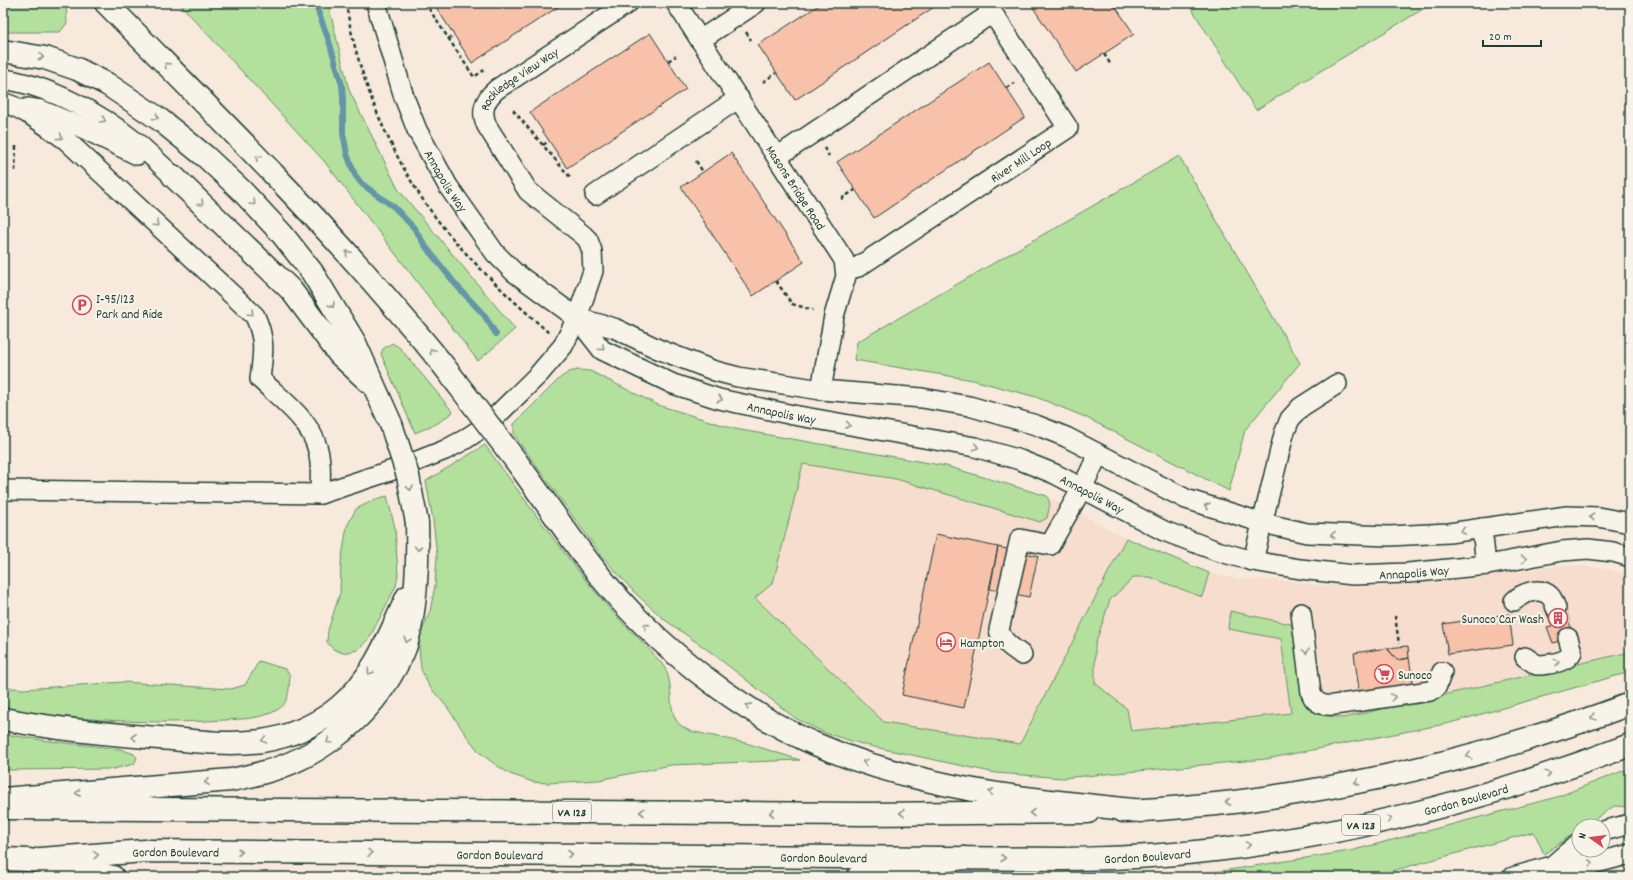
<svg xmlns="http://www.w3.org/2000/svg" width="1633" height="880" font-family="Dekko,sans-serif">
  <rect width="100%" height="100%" fill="#f7e9dc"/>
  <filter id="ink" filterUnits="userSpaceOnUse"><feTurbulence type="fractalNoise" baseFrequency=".025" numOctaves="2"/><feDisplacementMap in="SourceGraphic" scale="8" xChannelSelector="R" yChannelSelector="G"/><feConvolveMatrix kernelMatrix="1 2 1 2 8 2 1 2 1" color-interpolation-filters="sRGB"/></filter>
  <g filter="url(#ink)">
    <path fill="#f7ddcd" d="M803,464L896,479L1040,522L1050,504L1047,496L1126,538L1020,745L884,722L755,598L773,583Z
      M1563,565L1584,566L1608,569L1630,576V652L1343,718L1317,714L1306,699L1296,634L1230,611L1228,629L1281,639L1291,713L1131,731L1127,709L1095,683V645L1110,600L1133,577H1150L1202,597L1209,573L1237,579L1277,580L1306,584L1350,587L1394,586L1455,581Z"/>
    <path fill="#b3e09d" stroke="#698e68" d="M3,3H66L67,23L60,32H3Z
      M179,3H328L349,90L398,189L515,329L478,361L324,161Z
      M1188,3H1433L1256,110Z
      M1179,156L1300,363L1245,430L1229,491L1085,417L1036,397L973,380L854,360L857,342Z
      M392,343L400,348L453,412L438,423L415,433L381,354L383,349Z
      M578,370L590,371L658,405L735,429L946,466L1047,496L1050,504L1047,518L1040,522L896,479L803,464L773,583L755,598L884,722L1020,744L1126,538L1209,573L1202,597L1150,577H1134L1110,600L1095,645V683L1127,709L1131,731L1291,713L1281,639L1228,629L1230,611L1291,624L1296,634L1306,699L1317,714L1343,718L1630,652V672L1450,723L1266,759L1063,778L996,773L865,745L825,733L795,718L712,653L665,620L634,592L601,555L514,435V424L560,378L569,372Z
      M485,445C525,500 564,555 608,607C625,627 646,644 662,664C675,680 667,703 676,720C679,725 684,728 690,731L746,743L800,760L671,765L599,780L548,783L533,782L510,774L496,765L480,753L466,735L447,707L429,686L421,669L419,648L420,636L430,611L435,586L437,556L433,520L426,481Z
      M387,496L395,528L398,575L396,586L370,637L358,650L343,653L333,649L327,642L328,630L340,593L341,563L347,526L356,509L376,499Z
      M259,661L285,669L290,675C289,688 290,703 277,710C262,719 241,719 224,720C150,725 76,720 3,709V687L23,689L123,682L231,689L245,685Z
      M3,734L49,741L120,749L134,754L137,758L134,764L113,769L3,770Z
      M1630,768V807L1614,806L1585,826H1579V830L1544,854L1534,832L1392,871L1390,877H1164L1222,871L1350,851L1557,797Z"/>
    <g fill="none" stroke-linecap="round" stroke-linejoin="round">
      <path stroke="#6596a7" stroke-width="6" d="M315,3L329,41L342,85L343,97V133L347,154L355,175L362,184L394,207L414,228L426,247L457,286L484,315L496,334"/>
    </g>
    <path fill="#f7c1aa" stroke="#1f3d34" d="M442,3H564L472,63L436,7Z
      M822,3H940L795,100L758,45Z
      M1030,3H1113L1134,34L1076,72Z
      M650,33L686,89L567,168L530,112Z
      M989,62L1025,117L874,218L837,162Z
      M731,153L804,262L753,296L681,187Z
      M936,534L998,547L964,708L902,695Z
      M998,547L1038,556L1029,597L990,589Z
      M1563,605L1574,636L1553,643L1547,627L1552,626L1546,611Z
      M1509,614L1513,645L1448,654L1443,624Z
      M1408,646L1409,658L1397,660L1387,648Z
      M1387,648L1397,660L1409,658L1414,689L1360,697L1354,653Z"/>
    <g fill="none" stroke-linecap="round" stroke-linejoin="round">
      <path stroke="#ccc7ba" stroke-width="19" stroke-dasharray="19 10" stroke-linecap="butt" d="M1556,608L1568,638"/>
      <defs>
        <g id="minor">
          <path id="s1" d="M376,3L404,97L417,130L448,186L495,253L514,272L577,318L602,350L673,384L719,399L793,415L975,447L1020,460L1055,474L1164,531L1217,551L1253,561L1300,569L1353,575L1408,573L1488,565L1562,551L1588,549L1613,552L1630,557"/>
          <path id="s2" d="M676,3L844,260L846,276L834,316L821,390"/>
          <path d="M700,40L756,3"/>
          <path d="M3,79C48,85 101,114 137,143C149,153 161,165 173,176"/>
          <path d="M3,103C22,106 50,129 66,140L255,316C266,341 263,353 260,379C285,403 318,425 320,463C321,473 320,484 320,494"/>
          <path d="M28,108L41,110L74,124L137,155"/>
          <path d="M777,157L992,13"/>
          <path d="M595,195L739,98"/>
          <path id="s3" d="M846,270L858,267L1068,128L986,3"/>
          <path d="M577,318L614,328L658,349L715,371L738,377L821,390L922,398L969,406L1036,425L1066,437L1186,499L1263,523L1307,533L1389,536L1449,533L1567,516L1598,517L1630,523"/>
          <path id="s4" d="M3,490L320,494L402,467L445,450L464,440L488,424L539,374L563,346L577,318L593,271L592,251L588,240L583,235L528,191L487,126C480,111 485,99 497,89L628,3"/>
          <path d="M1482,528L1486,565"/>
          <path d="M1253,561L1284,434L1290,419L1301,407L1337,384"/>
          <path d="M1514,601C1522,593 1540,586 1550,596C1553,599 1554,603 1556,608"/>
          <path d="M1301,613L1311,693C1315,704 1323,706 1334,705L1430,691L1436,688L1442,672"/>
          <path d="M1022,655C1013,648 1002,642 999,630L1020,539L1050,545L1082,488L1098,455"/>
          <path d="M1525,657L1537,665H1541C1551,664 1568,662 1572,652L1568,638"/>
          <path d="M1603,831L1630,824"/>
          <path d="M1552,866L1568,852L1579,844"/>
          <path d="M1513,877L1552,866L1592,864L1630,854"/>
        </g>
        <g id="major">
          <path d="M3,808L865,814L1088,812"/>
          <path d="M1123,811C1160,810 1197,806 1234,802C1370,785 1502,752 1630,704"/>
          <path id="s5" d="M40,859L145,851L1061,859C1255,859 1449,814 1630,745"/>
        </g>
        <path id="highway" d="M106,3C200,99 297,194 385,296C409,324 434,352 456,382
          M3,51L45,58L77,69L107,84L159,119L206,157L241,190L282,234L312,272L355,343L391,424
          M173,176L291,290L339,354L368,381
          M516,461C555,514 591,572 638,619C687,668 750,715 813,743C852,760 894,773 935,782C1002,798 1073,803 1141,811
          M3,719C59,730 115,735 172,739C202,742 232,745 262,741C289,737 319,724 339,707C373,679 389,636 407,597
          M3,799L231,780C241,778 251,776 261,773C314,760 362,723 390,677C397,665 405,652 408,638C417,601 418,561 417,523
          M3,859L29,860L113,877
          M858,877L894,869L964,858"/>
      </defs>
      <use href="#minor" stroke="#1f3d34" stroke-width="22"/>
      <use href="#major" stroke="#1f3d34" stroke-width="25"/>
      <use href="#highway" stroke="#1f3d34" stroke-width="25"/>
      <path stroke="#1f3d34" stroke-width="2.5" stroke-dasharray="4 3" stroke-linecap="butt" d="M346,3C357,78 395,168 443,227C475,266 511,299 548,332
        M425,3L474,77L484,70
        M746,32L751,40
        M448,39L454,35
        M1104,54L1111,65
        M668,61L676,56
        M763,82L776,73
        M1006,88L1014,83
        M513,110L570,177
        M543,145L549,141
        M824,148L829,156
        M696,161L703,172
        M15,171L16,146
        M841,199L855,190
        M776,281L792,304L813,310
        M1395,616L1399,644"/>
      <use href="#minor" stroke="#f7f3e8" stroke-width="19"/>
      <use href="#major" stroke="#f7f3e8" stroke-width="22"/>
      <use href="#highway" stroke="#f7f3e8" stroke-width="22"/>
      <defs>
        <path id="highway-bridge" d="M456,382L516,461
          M391,424L408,476L417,523"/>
      </defs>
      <use href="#highway-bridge" stroke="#1f3d34" stroke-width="25" stroke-linecap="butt"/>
      <use href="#highway-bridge" stroke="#f7f3e8" stroke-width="22"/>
    </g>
    <defs><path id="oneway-chevron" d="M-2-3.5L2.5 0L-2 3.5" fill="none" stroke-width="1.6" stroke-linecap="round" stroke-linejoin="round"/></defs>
    <g stroke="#8b988e">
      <use href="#oneway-chevron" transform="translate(41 57) rotate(13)"/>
      <use href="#oneway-chevron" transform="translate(167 65) rotate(-135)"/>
      <use href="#oneway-chevron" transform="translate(156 117) rotate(35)"/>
      <use href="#oneway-chevron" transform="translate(103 120) rotate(30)"/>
      <use href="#oneway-chevron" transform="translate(60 137) rotate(36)"/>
      <use href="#oneway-chevron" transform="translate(258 158) rotate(-134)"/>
      <use href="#oneway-chevron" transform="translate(201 203) rotate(44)"/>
      <use href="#oneway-chevron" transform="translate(253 203) rotate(47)"/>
      <use href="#oneway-chevron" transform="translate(156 224) rotate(43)"/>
      <use href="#oneway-chevron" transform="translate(348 253) rotate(-131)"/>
      <use href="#oneway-chevron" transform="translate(332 305) rotate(59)"/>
      <use href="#oneway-chevron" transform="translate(251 313) rotate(46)"/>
      <use href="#oneway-chevron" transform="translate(602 348) rotate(43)"/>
      <use href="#oneway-chevron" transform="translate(432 351) rotate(-130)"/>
      <use href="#oneway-chevron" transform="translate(720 399) rotate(15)"/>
      <use href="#oneway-chevron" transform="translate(848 425) rotate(10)"/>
      <use href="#oneway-chevron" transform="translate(976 447) rotate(13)"/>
      <use href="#oneway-chevron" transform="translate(410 488) rotate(79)"/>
      <use href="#oneway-chevron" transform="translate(1207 506) rotate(-162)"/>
      <use href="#oneway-chevron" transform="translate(1592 517) rotate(-177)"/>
      <use href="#oneway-chevron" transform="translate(1463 531) rotate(172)"/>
      <use href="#oneway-chevron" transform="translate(1333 535) rotate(-176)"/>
      <use href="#oneway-chevron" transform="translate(418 548) rotate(89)"/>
      <use href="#oneway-chevron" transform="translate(1524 559) rotate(-10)"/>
      <use href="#oneway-chevron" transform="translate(646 626) rotate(-138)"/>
      <use href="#oneway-chevron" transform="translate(407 640) rotate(107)"/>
      <use href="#oneway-chevron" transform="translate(1306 651) rotate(82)"/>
      <use href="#oneway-chevron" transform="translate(1557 662) rotate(-14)"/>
      <use href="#oneway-chevron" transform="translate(370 672) rotate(124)"/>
      <use href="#oneway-chevron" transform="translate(1393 697) rotate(-8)"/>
      <use href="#oneway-chevron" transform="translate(748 706) rotate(-148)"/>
      <use href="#oneway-chevron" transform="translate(1593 717) rotate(161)"/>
      <use href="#oneway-chevron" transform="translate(134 737) rotate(-175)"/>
      <use href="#oneway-chevron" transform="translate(264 740) rotate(170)"/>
      <use href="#oneway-chevron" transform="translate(329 741) rotate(145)"/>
      <use href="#oneway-chevron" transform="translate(1469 756) rotate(165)"/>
      <use href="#oneway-chevron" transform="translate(865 762) rotate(-163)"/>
      <use href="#oneway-chevron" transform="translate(1548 774) rotate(-18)"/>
      <use href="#oneway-chevron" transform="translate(207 782) rotate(175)"/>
      <use href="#oneway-chevron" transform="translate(1357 782) rotate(169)"/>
      <use href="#oneway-chevron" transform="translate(991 792) rotate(-172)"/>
      <use href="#oneway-chevron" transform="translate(78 793) rotate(175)"/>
      <use href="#oneway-chevron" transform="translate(1228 802) rotate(173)"/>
      <use href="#oneway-chevron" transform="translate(642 812) rotate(-180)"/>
      <use href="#oneway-chevron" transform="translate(772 813) rotate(-180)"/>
      <use href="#oneway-chevron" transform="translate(902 813) rotate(180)"/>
      <use href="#oneway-chevron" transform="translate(1032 813) rotate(180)"/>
      <use href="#oneway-chevron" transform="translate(1389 819) rotate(-13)"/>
      <use href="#oneway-chevron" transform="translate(1248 845) rotate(-9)"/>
      <use href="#oneway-chevron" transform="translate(240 852)"/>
      <use href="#oneway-chevron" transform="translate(370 853) rotate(1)"/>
      <use href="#oneway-chevron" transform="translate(570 854)"/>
      <use href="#oneway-chevron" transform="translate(96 855) rotate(-4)"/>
      <use href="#oneway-chevron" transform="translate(1003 858)"/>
      <use href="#oneway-chevron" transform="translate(1591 863) rotate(-8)"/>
    </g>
  </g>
  <defs>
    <symbol id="parking-ring" viewBox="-11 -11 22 22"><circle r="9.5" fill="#f7f3e8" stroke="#d1495b" stroke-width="1.5"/><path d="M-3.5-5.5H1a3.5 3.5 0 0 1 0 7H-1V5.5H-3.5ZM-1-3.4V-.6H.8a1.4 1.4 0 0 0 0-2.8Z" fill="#d1495b"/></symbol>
    <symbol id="building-ring" viewBox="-11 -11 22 22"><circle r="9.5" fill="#f7f3e8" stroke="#d1495b" stroke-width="1.5"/><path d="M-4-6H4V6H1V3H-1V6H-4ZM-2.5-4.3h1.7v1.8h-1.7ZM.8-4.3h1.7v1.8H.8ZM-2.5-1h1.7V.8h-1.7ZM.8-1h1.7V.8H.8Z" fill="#d1495b"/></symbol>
    <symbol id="hotel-ring" viewBox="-11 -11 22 22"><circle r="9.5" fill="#f7f3e8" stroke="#d1495b" stroke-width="1.5"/><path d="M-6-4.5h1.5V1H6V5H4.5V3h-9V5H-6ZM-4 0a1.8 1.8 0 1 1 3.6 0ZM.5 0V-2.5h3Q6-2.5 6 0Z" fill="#d1495b"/></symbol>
    <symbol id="supermarket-ring" viewBox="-11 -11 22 22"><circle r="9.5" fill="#f7f3e8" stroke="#d1495b" stroke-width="1.5"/><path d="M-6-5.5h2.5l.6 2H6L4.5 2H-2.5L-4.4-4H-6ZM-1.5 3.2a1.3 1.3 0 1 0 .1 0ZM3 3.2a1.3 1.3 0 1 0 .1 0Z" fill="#d1495b"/></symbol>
  </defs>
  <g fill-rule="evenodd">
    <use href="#parking-ring" x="71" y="294" width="22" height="22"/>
    <use href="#building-ring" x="1547" y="607" width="22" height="22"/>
    <use href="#hotel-ring" x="935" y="631" width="22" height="22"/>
    <use href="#supermarket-ring" x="1373" y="663" width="22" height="22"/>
  </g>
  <g text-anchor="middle" stroke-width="4" stroke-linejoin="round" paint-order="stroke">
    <g fill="#f7f3e8" stroke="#60746a" stroke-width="1">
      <rect x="553" y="802" width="38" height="20" rx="3"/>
      <rect x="1342" y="815" width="38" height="20" rx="3"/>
    </g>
    <g font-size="12" font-weight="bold" fill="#1f3d34">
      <text x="572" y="816">VA 123</text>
      <text x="1361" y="829">VA 123</text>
    </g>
    <g font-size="13" fill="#1f3d34" stroke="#f7f3e8">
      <text dy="5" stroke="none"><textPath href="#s4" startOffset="940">Rockledge View Way</textPath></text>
      <text dy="5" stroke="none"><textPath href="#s3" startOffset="207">River Mill Loop</textPath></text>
      <text dy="5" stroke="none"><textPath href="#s1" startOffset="192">Annapolis Way</textPath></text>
      <text dy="5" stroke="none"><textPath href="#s2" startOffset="220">Masons Bridge Road</textPath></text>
      <text dy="5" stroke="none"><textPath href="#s1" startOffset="616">Annapolis Way</textPath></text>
      <text dy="5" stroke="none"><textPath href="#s1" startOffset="939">Annapolis Way</textPath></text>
      <text dy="5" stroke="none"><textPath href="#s1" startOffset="1276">Annapolis Way</textPath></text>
      <text dy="5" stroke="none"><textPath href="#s5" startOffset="1432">Gordon Boulevard</textPath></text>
      <text dy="5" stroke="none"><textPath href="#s5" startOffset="136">Gordon Boulevard</textPath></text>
      <text dy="5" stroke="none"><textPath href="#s5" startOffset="460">Gordon Boulevard</textPath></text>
      <text dy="5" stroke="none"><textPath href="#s5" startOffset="1108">Gordon Boulevard</textPath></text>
      <text dy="5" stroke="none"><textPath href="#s5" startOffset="784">Gordon Boulevard</textPath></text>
    </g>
    <g font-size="13" fill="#1f3d34" stroke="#f7f3e8" text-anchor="start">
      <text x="96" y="303">I-95/123<tspan x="96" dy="15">Park and Ride</tspan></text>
      <text x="1544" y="623" text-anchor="end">Sunoco Car Wash</text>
      <text x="960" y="647">Hampton</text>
      <text x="1398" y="679">Sunoco</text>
    </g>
  </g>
  <rect width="1633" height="880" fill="none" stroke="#f7f3e8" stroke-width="16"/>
  <rect x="8" y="8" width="1617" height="864" fill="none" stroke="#1f3d34" stroke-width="1.5" filter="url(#ink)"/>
  <g transform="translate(1591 838) rotate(284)"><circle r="19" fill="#f7f3e8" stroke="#a1aaa0"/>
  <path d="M0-3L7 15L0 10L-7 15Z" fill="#d1495b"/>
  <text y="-6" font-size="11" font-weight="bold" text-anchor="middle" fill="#1f3d34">N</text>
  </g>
  <path d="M1483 40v6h58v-6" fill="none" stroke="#1f3d34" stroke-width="2"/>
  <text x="1489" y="40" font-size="12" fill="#1f3d34" stroke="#f7f3e8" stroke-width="3" paint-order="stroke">20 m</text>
</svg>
